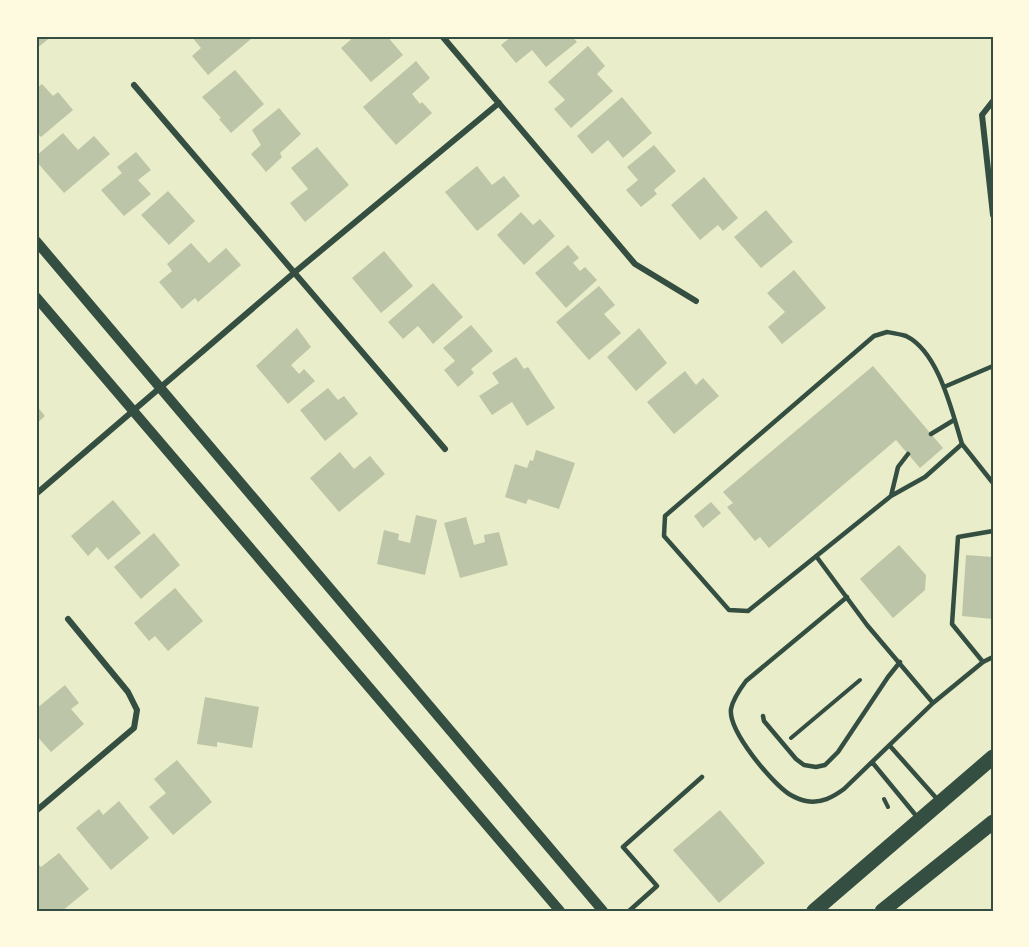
<svg xmlns="http://www.w3.org/2000/svg" width="1029" height="947" font-family="Raleway,sans-serif">
  <rect width="100%" height="100%" fill="#e9edc9"/>
  <path fill="#bcc5a7" d="M36,36H52L36,49Z
    M191,36H249L251,39L208,75L192,56L201,48Z
    M355,36H387L403,55L371,82L341,48Z
    M512,36H572L577,42L546,67L532,50L516,63L501,45Z
    M588,46L605,66L597,74L613,91L571,128L554,109L565,100L548,82Z
    M416,61L430,78L412,94L420,104L422,102L432,113L396,145L363,107Z
    M235,70L264,104L231,133L219,119L221,118L202,97Z
    M42,84L53,96L58,92L73,110L41,137L36,132V89Z
    M622,97L652,133L623,158L608,140L592,154L577,136Z
    M279,108L301,134L280,153L282,157L266,172L251,154L261,145L252,130Z
    M63,133L78,150L94,136L110,154L64,193L36,161V156Z
    M654,145L676,171L654,190L657,194L641,207L626,190L638,180L627,167Z
    M317,147L349,185L305,222L290,203L308,189L291,168Z
    M136,152L151,170L138,180L151,194L124,216L101,190L122,173L117,167Z
    M477,166L492,185L504,176L520,196L477,231L445,192Z
    M704,177L738,218L723,231L718,225L700,240L671,205Z
    M168,191L195,221L169,245L141,215Z
    M766,210L793,242L761,268L734,237Z
    M521,212L533,225L540,219L555,236L524,265L497,235Z
    M191,243L209,263L226,248L241,265L198,302L195,298L182,309L159,282L172,271L167,264Z
    M568,245L579,258L573,263L580,271L585,267L597,280L566,308L535,273Z
    M384,251L413,286L381,313L352,278Z
    M794,270L826,308L782,344L768,327L785,312L767,293Z
    M433,283L463,317L433,344L418,326L403,339L388,322Z
    M599,286L615,305L604,314L621,333L589,360L556,322Z
    M471,325L493,351L471,369L474,373L458,387L444,370L455,361L443,348Z
    M297,328L311,347L291,365L299,374L304,369L315,381L288,404L256,366Z
    M639,328L667,363L636,391L607,357Z
    M516,357L524,369L528,367L555,408L527,426L512,402L492,415L479,396L499,383L492,373Z
    M873,366L943,448L920,468L896,440L769,548L760,537L755,541L727,507L733,503L723,492Z
    M685,371L696,385L703,378L719,396L674,434L647,402Z
    M328,388L338,400L344,396L358,414L325,441L300,410Z
    M36,405L45,416L36,424Z
    M536,450L575,463L559,509L528,499L526,504L505,497L515,464L527,468L530,460L533,461Z
    M340,452L354,469L370,456L385,474L339,512L310,478Z
    M113,500L141,533L108,560L97,547L88,556L71,536Z
    M711,502L721,513L703,528L694,516Z
    M416,515L437,520L425,575L377,564L384,530L399,534L398,540L410,543Z
    M466,517L474,545L485,542L484,535L499,532L508,565L460,578L444,523Z
    M154,533L180,565L141,599L114,567Z
    M899,545L926,575L925,590L893,618L860,579Z
    M966,555L993,557V619L962,616Z
    M175,588L203,621L168,651L155,636L149,641L134,623Z
    M65,685L79,703L71,709L84,724L51,752L36,735V709Z
    M205,697L259,707L252,748L217,742V747L197,744Z
    M177,760L212,802L173,835L149,807L166,793L154,779Z
    M119,801L149,838L111,870L76,828L99,809L103,815Z
    M720,810L765,863L719,903L673,850Z
    M59,853L89,889L62,911H39L36,908V862L41,867Z"/>
  <g fill="none" stroke-linecap="round" stroke-linejoin="round">
    <path stroke="#344e41" stroke-width="4" d="M791,738L860,680
      M884,799L888,807"/>
    <path stroke="#344e41" stroke-width="4.5" d="M887,332C893,333 900,334 906,336C939,352 952,412 962,444L925,477L891,496L748,611L729,610L664,536L665,516L874,336Z
      M944,387L993,366
      M931,434L954,420
      M962,444L993,483
      M891,496L898,467L908,454
      M816,556L867,625L933,703
      M847,597L746,681C740,689 733,699 731,709C728,731 772,783 789,794C794,797 801,800 806,801C821,804 833,797 844,789L933,703L983,662L952,624L958,537L993,531
      M983,662L993,657
      M763,716L764,721L796,759L804,765L816,767L825,765L838,752L888,677L900,662
      M890,746L938,800
      M872,762L918,818
      M629,911L657,886L623,847L702,777"/>
    <path stroke="#344e41" stroke-width="6" d="M442,36L635,264L696,301
      M134,85L445,449
      M993,101L982,115L993,215
      M36,494L295,272L499,103
      M36,811L134,728L137,710L128,692L68,619"/>
    <path stroke="#344e41" stroke-width="10" d="M36,241L603,911
      M36,297L560,911"/>
    <path stroke="#344e41" stroke-width="15" d="M814,911L993,757
      M882,911L993,822"/>
  </g>
  <rect width="1029" height="947" fill="none" stroke="#fefae0" stroke-width="75"/>
  <rect x="38" y="38" width="954" height="872" fill="none" stroke="#344e41" stroke-width="2"/>
</svg>
